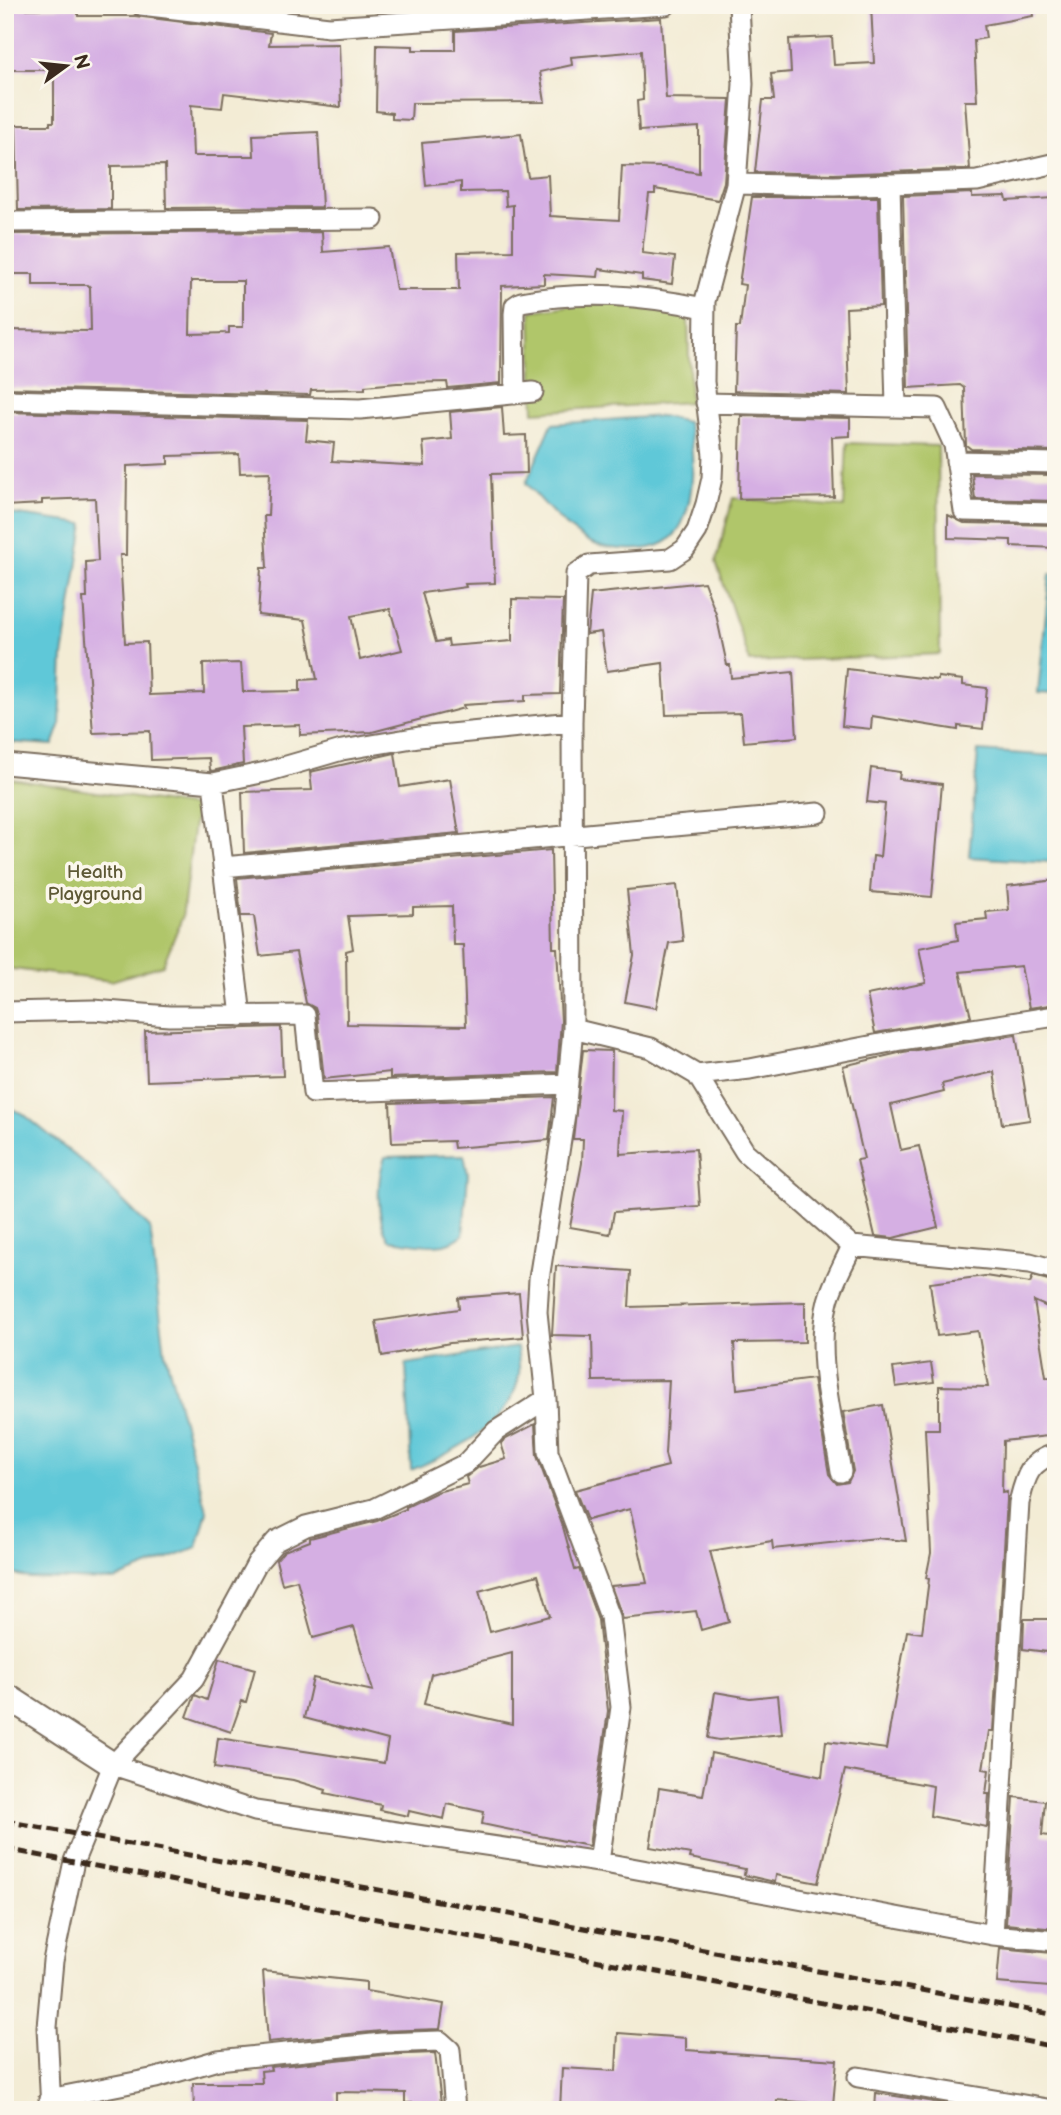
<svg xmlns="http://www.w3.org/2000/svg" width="1061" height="2115" font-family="'Balsamiq Sans',sans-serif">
  <rect width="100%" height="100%" fill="#fbf7ec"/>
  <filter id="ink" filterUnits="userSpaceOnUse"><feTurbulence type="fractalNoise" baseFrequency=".0143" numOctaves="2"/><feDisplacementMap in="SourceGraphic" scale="14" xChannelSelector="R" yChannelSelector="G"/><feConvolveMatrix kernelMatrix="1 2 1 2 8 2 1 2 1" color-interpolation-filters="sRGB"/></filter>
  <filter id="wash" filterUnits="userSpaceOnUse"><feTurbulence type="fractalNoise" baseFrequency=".00686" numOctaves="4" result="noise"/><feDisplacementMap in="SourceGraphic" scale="28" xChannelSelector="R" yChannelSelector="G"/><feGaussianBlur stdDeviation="1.57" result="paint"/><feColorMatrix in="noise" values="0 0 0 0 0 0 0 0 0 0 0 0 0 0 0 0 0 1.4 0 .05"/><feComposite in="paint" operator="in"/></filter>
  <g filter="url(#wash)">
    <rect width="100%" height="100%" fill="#f3ecd5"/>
    <path fill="#b0c66a" stroke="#767844" stroke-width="2" d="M589,303L643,305L688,314L690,402L534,412L531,311Z
      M847,443L938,446L940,654L750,662L716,562L733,498L844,507Z
      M5,778L196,807L182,918L163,965L111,981L5,968Z"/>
    <path fill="#5ec8d8" stroke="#4c797b" stroke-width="2" d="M661,416L687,422C696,452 697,526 664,543C651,550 636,550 622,549C615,548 606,548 600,546C572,537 545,505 526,483L552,424Z
      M5,513L84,524L63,656L60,726L53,745L5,742Z
      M1050,574H1056V694L1038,693Z
      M978,751L1056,756L1051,862L969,857Z
      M5,1107L22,1113L90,1168L150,1228L165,1353L207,1511L197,1548L114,1580L30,1578L5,1572Z
      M464,1155L468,1174L463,1234C445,1253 412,1242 389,1240C376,1217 376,1181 385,1157Z
      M517,1347C518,1355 520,1366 519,1375C512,1423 451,1454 411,1470L406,1364Z"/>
    <g id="blocks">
      <path fill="#d5afe3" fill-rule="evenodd" d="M871,5H1032L1033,16L984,25L986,38L974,40L977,101H965L970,169L834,174L755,172L763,100H774L771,74L791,72L789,39L832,37L834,65L874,63Z
        M78,8V16H135L271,33L269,45L339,44L341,107L224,93L222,108L191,105L193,156H254L253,135L318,132L322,207L166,208L165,165L111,166V209L18,210L16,125H50V122H54V70H5V9Z
        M661,18L666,98L730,99L724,182L718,200L655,189V194H649L642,253L675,257L672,284L642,280V275L599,269L598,277L544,274V284L502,286L501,383L448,388L447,382L397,383L365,386V389L311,390L310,395L5,388V330L91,331L90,287L88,285H33V274H5V234L322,232L323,252L389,247L396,290H459L458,252L513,251V205L506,206L505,191L461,192V182L426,186L422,143L521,134L528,177L548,175L550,216L619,220L622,166L663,167L699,173V127L639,131L637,101L643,100L641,51L571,57L572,65L540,72L545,102L412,103L411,120L392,119V113L376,111L377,45L413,46V50H455V31ZM191,281H243V327H229V333L190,334Z
        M972,193V197L1006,196L1007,201L1053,198L1056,339H1050L1052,405H1056V451L971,449L966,445L964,388L960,385L908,388L903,196Z
        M752,197H878L881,306L846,308L849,394L734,391L736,327H740L745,285L739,284Z
        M502,407L504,436L526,435L527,473L491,474L495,583L465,584L466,587L422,593L436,642L448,640L449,646L512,641V599L563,600L560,694L525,695V701L463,705L464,708L372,732L300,735V725L241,727L243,764L212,771L210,770L209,758L151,760L150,731L93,733L83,598H87L86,562L98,561L95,498L42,500V504L5,506V412L308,420L306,440L334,443L332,461L425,466L423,442L452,439L450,412ZM239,454L240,473L270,472L268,516H264L267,568H261L258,615L305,620L317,679L300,680V691L243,692L241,663L203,664L204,693L149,695L147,642L125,643L120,555H126L127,466L168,464V456ZM390,609L402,650L360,660L351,616Z
        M741,416L850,418V436L832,437L834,497L739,499Z
        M972,474L1056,475V501L975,499Z
        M948,515L964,523L1056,525V548L1011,546V540L948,538Z
        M704,582L716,614L727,665H730L731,678L793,672L797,737L744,742L741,713L666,715L663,663L607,671L601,632L587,634L591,594Z
        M847,669L938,680V677L963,680V685L987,688L983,729L958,726V730L872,716L871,729L842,726Z
        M395,753L400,787L450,779L459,833L244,853L242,792L312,790L310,772Z
        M871,768L900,772L899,779L942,784L932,897L870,892L873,856L880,857L885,804L867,802Z
        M551,850L553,948H557L561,1021L557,1072L390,1078V1072L324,1079L317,1014L315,1008L306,1003L296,952L260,956L254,916H241L237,878ZM452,906L453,945H463L466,1026L347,1024L346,951L353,949L348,916L413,914V907Z
        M1056,880V951L1052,952L1056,1004L1029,1008L1021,966L960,972L971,1017L875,1033L867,995L926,983L919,948L958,940L956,922L987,919L986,912L1009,910L1007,886Z
        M677,885L683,941L669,943L656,1008L625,1002L634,955L627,890Z
        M281,1027L283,1076L147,1081L145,1031Z
        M1016,1035L1030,1120L1002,1124L994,1072L942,1084L944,1092L891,1105L901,1150L919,1146L938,1227L893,1238L875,1236L857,1160L864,1159L843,1066L903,1052Z
        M583,1050L612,1051L611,1110L622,1111L620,1154L696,1149L700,1206L614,1212L610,1234L570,1227L582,1163L583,1139H573Z
        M554,1097L549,1140L454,1148L453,1141L392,1143L390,1103Z
        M556,1266L631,1271L629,1307L805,1302V1342L734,1343L737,1389L813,1379L829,1474L837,1484L848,1482L853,1471L843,1412L883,1405L906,1541L877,1538L773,1549L772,1541L710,1551L729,1622L701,1630L696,1611L623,1619L611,1586L647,1583L630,1509L587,1520L575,1490L668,1466L665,1454L669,1380L593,1381L592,1336L552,1335Z
        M985,1276L1030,1283L1033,1276L1056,1282V1311L1034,1301L1046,1377L1056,1378V1435L1003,1441L1002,1493L1007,1492V1500L993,1731H989L983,1769L989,1770L986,1794H989L987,1827L930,1816L933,1786L845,1770L818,1883L776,1875L775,1882L744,1875L745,1869L690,1858L691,1854L650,1847L659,1788L703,1795L711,1753L822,1777L826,1741L886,1749L907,1631L922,1633L929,1579L926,1578L931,1553L925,1429H939V1386L988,1387L978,1331L937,1336L930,1283Z
        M519,1293L523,1337L450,1343L382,1356L376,1321L459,1309L458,1298Z
        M931,1363L934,1382L896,1387L893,1368Z
        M535,1424L537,1456L563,1527L575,1570L579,1569L598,1620L608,1711L589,1846L482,1824L484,1812L447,1804L444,1819L409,1811L408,1816L380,1810L381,1805L325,1793L326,1790L293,1780L214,1768L218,1738L384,1763L388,1740L304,1718L313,1678L373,1691L354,1627L313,1638L297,1580L282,1584L276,1560L284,1551L310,1541V1538L377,1521L406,1509V1507L437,1492L468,1484L466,1477L479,1467L506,1459L501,1443L504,1440ZM538,1575L550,1616L490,1632L479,1591ZM512,1653V1724L424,1704L431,1674Z
        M1024,1619H1056V1653L1023,1649Z
        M219,1659L255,1669L246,1702L242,1701L231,1732L187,1717L195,1695L207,1700Z
        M715,1692L750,1698L778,1695L782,1734L719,1740L708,1738Z
        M1014,1797L1045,1801L1042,1835L1056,1837V1929L1006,1924Z
        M1000,1948L1052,1953L1050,1987L997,1983Z
        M263,1971L366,1982V1991L444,2004L440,2029L381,2031L268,2042Z
        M618,2033L686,2038V2050L837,2060L833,2105L777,2100L776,2110H693L642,2105V2110H560L562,2068L616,2071Z
        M435,2053L441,2103H405V2093L336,2092V2110H194L193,2083H262L261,2071L271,2070L270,2067L383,2055Z
        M876,2093L947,2104V2110H875Z"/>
    </g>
  </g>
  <g filter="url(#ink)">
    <use href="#blocks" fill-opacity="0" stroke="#7b6e5e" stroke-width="2"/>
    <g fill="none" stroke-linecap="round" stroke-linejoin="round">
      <defs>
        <path id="minor" d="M141,5L329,27L666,5
          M736,184L834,186L977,181L1056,163
          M890,184L896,407
          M5,222L373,219
          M515,394L514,314L515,306L521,302C584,290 642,295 704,308
          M5,400L360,409L533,392
          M706,403L937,408L954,445L964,511L1056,513
          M956,461L1056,463
          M5,764L213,783L266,772L342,750L419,737L572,722
          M213,783L241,1016
          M223,867L818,813
          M5,1012L93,1010L169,1016L305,1015L313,1093L568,1084
          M573,1029L651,1048L697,1075L745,1152L852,1246L1030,1263L1056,1270
          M697,1075L750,1069L901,1040L1056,1016
          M546,1399L548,1452L610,1617L621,1707L599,1862
          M841,1472C833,1418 814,1355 828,1301C833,1282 844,1264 852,1246
          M113,1765L255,1811L599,1862L993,1935L1056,1941
          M993,1935L1019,1503C1025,1479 1028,1461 1056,1454
          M858,2077L1053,2110
          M49,2099L156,2078L218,2060L382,2043L440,2041L450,2050L455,2110
          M51,2110L47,2027L53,1961L74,1861L113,1765L194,1679L257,1563L276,1541L306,1526L374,1509L465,1464L496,1431L546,1399L537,1312L539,1279L565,1114L573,1029L572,722L576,574L589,565L670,559L685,549L697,531L706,504L712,478L713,455L704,382L705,301L736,184L743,84L739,5"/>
        <path id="tertiary" d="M5,1695L113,1765"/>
      </defs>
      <use href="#minor" stroke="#7b6e5e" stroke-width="23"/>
      <use href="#tertiary" stroke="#7b6e5e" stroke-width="28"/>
      <use href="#minor" stroke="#fff" stroke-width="19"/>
      <use href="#tertiary" stroke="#fff" stroke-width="24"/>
      <path stroke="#3b2a1e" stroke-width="5" stroke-dasharray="10 5" stroke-linecap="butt" d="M5,1821L1056,2015
        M5,1849L1056,2047"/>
    </g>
  </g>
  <g text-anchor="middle" stroke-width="7" stroke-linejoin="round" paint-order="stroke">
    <g font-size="19" fill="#5e5935" stroke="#fbf7ec">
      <text x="95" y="878">Health<tspan x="95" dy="22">Playground</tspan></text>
    </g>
  </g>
  <rect width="1061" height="2115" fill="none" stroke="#fbf7ec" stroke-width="28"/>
  <g transform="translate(66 66) rotate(75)" stroke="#fbf7ec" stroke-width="5" paint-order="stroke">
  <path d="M0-5L12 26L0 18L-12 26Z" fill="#3b2a1e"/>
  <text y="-10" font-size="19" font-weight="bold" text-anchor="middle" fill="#3b2a1e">N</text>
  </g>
</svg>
